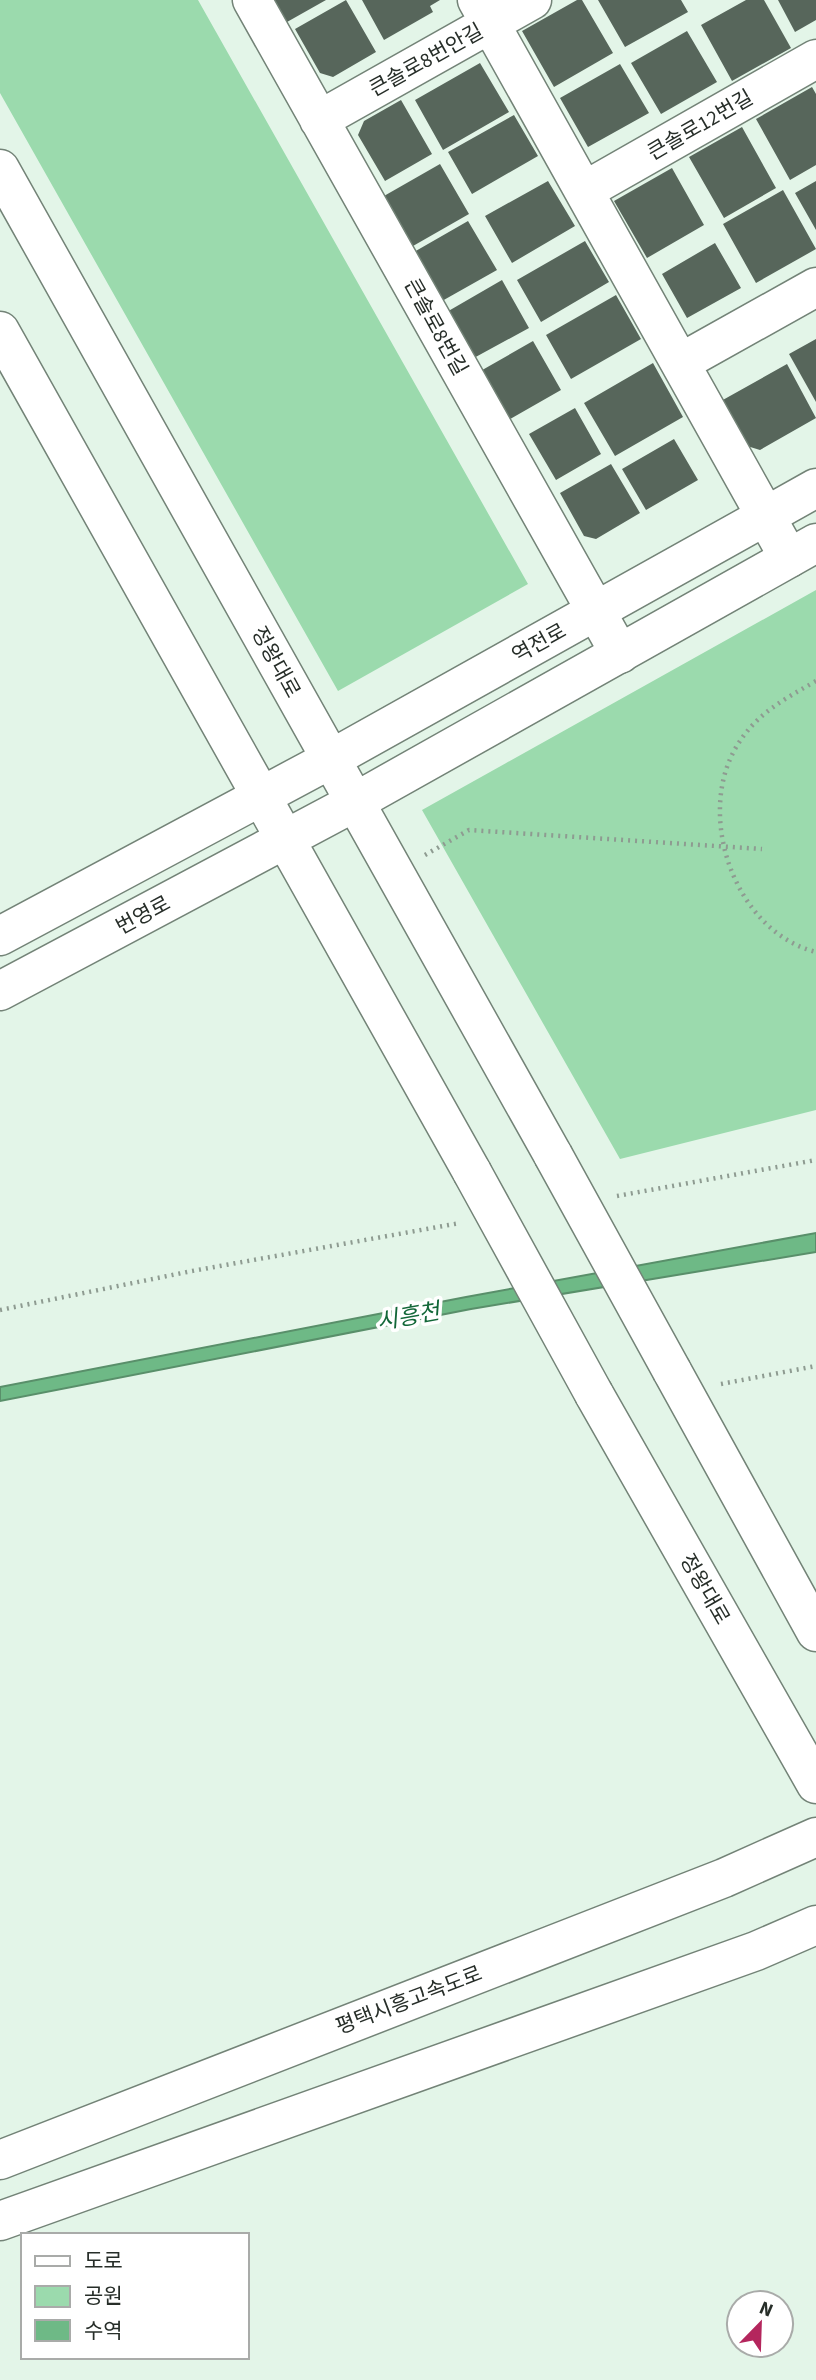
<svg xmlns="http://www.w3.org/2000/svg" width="816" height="2380" font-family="'Source Sans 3','Noto Sans KR',sans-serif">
  <rect width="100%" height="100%" fill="#e3f5e8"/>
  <path fill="#9bdaad" d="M0,0H198L528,584L338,691L0,93Z
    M816,590V1110L620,1159L422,810Z"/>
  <path fill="#6eb986" stroke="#598f6a" stroke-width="2" d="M816,1233V1252L471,1309L0,1401V1387L466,1297Z"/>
  <path fill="#57665b" d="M274,0H326L287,22Z
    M346,0L376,52L333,77L320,73L295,29Z
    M362,0H440L430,6L433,12L384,40Z
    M577,0H582L613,53L554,87L522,31Z
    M598,0H681L688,12L625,47Z
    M746,0H764L791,48L732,81L701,25Z
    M778,0H816V20L795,32Z
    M687,31L717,82L661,114L631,63Z
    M480,63L509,112L443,150L415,100Z
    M620,64L649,113L588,147L560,98Z
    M812,87L816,94V165L790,180L756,119Z
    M401,100L432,154L385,181L358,135L364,121Z
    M514,115L538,156L472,194L448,152Z
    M742,127L776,188L724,218L689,157Z
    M440,164L469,214L413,246L384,196Z
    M672,168L704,225L647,258L614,201Z
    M548,181L575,226L512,263L485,216Z
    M816,181V230L795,193Z
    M783,190L816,249L756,283L723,224Z
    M468,221L497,270L442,301L414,252Z
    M585,241L609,282L541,322L517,280Z
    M715,243L741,288L687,318L662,274Z
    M502,280L529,328L472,359L445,313Z
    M616,295L641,339L571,379L546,335Z
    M816,339V402L789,354Z
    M533,341L561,390L505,422L477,373Z
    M653,363L683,417L615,456L584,403Z
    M787,364L816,418L760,450L747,446L721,401Z
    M575,408L601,454L556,480L529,434Z
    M674,439L698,480L646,510L622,469Z
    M611,464L640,513L596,539L584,536L560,493Z"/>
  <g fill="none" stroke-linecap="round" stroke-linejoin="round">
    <defs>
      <path id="street" d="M252,0L620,654
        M477,0L789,558
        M319,120L532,0
        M584,191L816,59
        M680,363L816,287"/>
      <path id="secondary" d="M0,169L553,1155
        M0,331L472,1172
        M0,936L331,759L816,488
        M0,991L355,802L816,543
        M672,1371L816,1632
        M594,1394L816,1784"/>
      <path id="highway" d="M0,2160L724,1878L816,1837
        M0,2221L756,1951L816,1925"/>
    </defs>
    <use href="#street" stroke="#738377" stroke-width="41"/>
    <use href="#secondary" stroke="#738377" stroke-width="41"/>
    <use href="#highway" stroke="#738377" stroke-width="41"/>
    <path stroke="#8e9b91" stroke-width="4.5" stroke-dasharray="2 5" stroke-linecap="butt" d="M816,681C783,700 755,714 735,749C696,819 736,932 816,952
      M425,855L469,830L762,849
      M617,1196L816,1160
      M0,1310L192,1271L460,1223
      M721,1384L816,1366"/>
    <use href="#street" stroke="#fff" stroke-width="38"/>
    <use href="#secondary" stroke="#fff" stroke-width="38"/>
    <use href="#highway" stroke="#fff" stroke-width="38"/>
    <defs>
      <path id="secondary-bridge" d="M553,1155L672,1371
        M472,1172L594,1394"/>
    </defs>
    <use href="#secondary-bridge" stroke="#738377" stroke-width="41" stroke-linecap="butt"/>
    <use href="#secondary-bridge" stroke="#fff" stroke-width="38"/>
  </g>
  <g text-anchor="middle" stroke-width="7" stroke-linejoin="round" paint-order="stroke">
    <g font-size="21" fill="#272e29" stroke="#fff">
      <text transform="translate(426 60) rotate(-29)" y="7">큰솔로8번안길</text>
      <text transform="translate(700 125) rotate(-30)" y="7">큰솔로12번길</text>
      <text transform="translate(436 327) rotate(61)" y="7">큰솔로8번길</text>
      <text transform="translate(539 643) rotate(-29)" y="7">역전로</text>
      <text transform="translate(276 662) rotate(61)" y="7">정왕대로</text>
      <text transform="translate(143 915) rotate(-28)" y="7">번영로</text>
      <text transform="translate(705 1589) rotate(60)" y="7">정왕대로</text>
      <text transform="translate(409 2000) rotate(-21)" y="7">평택시흥고속도로</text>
    </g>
    <g font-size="23" font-style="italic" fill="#126738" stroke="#fff">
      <text transform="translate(408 1316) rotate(-10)" y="8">시흥천</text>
    </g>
  </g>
  <rect x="21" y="2233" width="228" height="126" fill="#ffffff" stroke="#a9aba9" stroke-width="2"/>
  <rect x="35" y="2256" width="35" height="10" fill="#ffffff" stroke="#a9aba9" stroke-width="2"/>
  <text x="84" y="2268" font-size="21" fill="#272e29">도로</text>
  <rect x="35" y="2286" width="35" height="21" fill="#9bdaad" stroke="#a9aba9" stroke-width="2"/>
  <text x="84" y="2303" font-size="21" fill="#272e29">공원</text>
  <rect x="35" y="2320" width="35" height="21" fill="#6eb986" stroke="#a9aba9" stroke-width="2"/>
  <text x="84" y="2338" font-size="21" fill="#272e29">수역</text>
  <g transform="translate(760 2324) rotate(23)"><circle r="33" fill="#ffffff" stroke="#a9aba9" stroke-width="2"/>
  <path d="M0-5L12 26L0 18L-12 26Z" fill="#b4265d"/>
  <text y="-10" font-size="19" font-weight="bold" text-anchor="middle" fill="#272e29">N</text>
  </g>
</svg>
